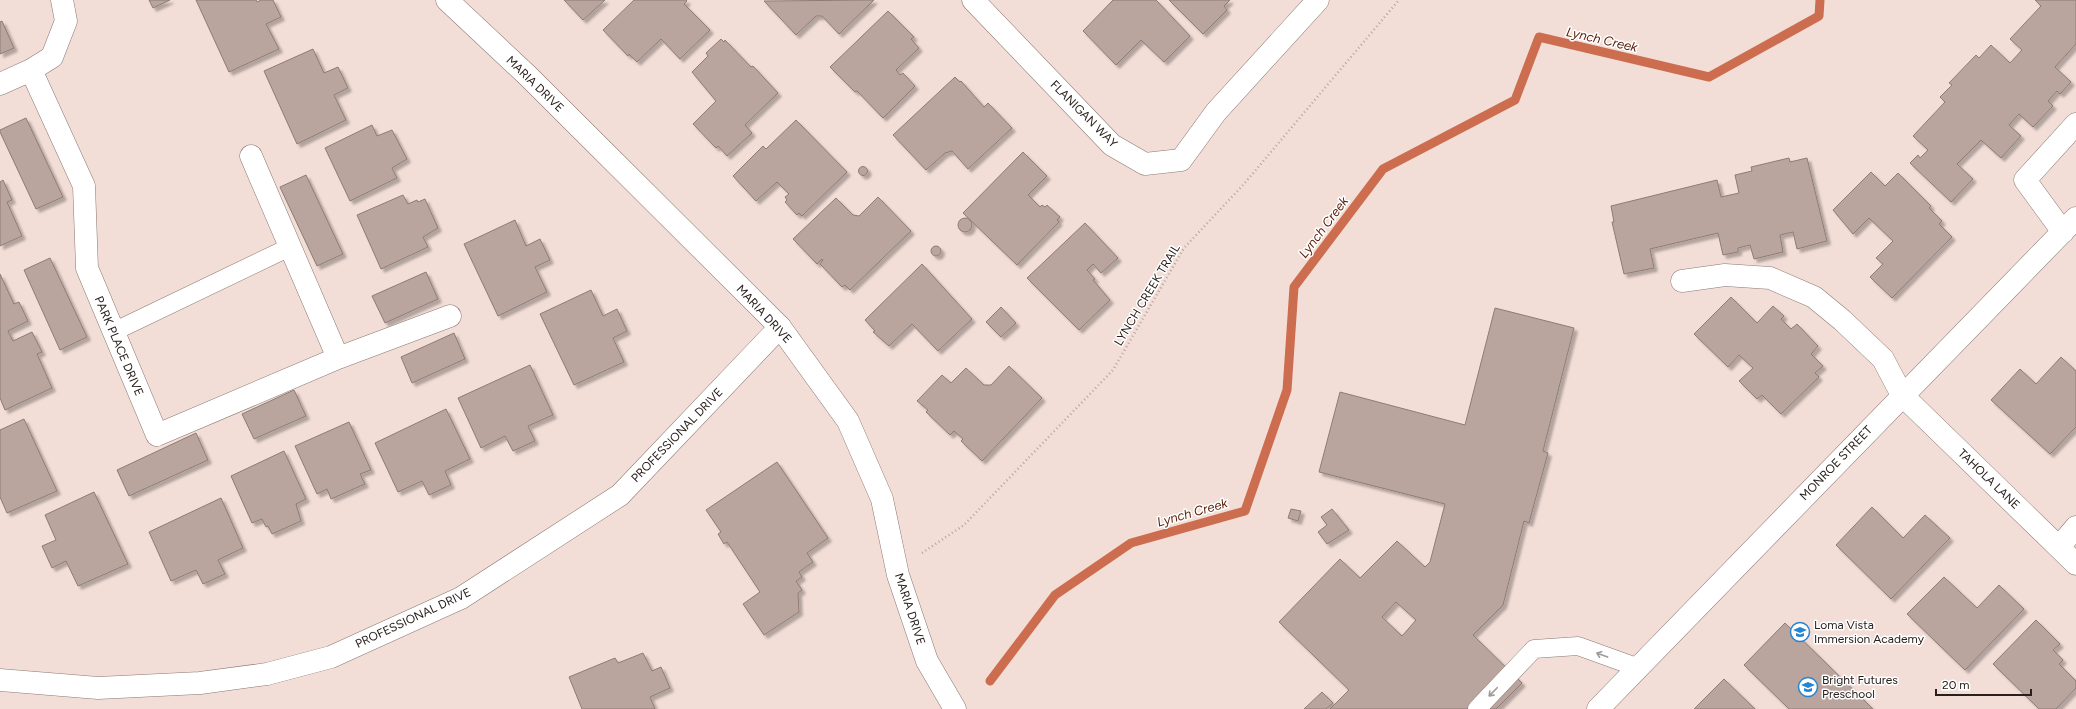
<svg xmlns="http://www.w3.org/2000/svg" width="2076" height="709" font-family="Figtree,sans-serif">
  <defs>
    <filter id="shadow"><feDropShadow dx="3.5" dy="3.5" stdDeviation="1" flood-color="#0004"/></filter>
  </defs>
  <rect width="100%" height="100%" fill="#f3ded7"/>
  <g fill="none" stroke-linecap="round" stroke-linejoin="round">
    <path stroke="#cd6d4f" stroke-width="9" d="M990,681L1055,595L1131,543L1245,511L1287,390L1294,287L1383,169L1515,100L1539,37L1709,77L1819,16L1820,0"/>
  </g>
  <path fill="#b9a59e" stroke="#8e7b75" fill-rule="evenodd" filter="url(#shadow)" d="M149,0H170L153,8Z
    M196,0H256L257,2L261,0H273L281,17L266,24L279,49L229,72Z
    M564,0H605L583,20Z
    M634,0H686L687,1L684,4L710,30L680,59L661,39L637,62L629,54L628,56L603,30Z
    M874,0L839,34L822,16H816L796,35L764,1Z
    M1113,0H1156L1190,36L1164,62L1141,40L1116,65L1083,31Z
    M1169,0H1230L1224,6L1227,10L1203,34Z
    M2035,0H2076V44L2055,67L2071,82L2060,94L2057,91L2048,101L2053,106L2033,127L2019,114L2009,125L2021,136L2001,158L1981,140L1957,164L1973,179L1951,202L1910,163L1918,155L1920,158L1928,150L1913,136L1945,102L1940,97L1952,85L1949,83L1976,55L1979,58L1991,45L2010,63L2022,50L2010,39L2041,6Z
    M888,11L914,37L911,39L919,48L896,70L900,75L903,73L915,86L883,118L857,91L855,92L830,67Z
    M2,21L14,48L0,54V22Z
    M721,39L724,42L725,40L751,67L753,66L778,93L745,125L752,133L727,156L718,146L716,148L693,124L716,101L692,72L708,56L706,53Z
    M313,49L324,73L338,67L348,88L334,95L346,120L297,144L264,71Z
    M955,77L960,82L961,81L984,107L988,103L1012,128L968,169L952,151L945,153L926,170L893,135Z
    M26,118L63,197L36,209L0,132V130Z
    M796,120L847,172L802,216L799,213L797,215L785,202L787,200L785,197L789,194L777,182L756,201L733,176L763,146L766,149Z
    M372,125L377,136L392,130L407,159L392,168L397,178L350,201L325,148Z
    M1023,152L1047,176L1028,195L1040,207L1042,205L1045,207L1047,205L1060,217L1057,220L1059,222L1017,265L963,213Z
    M1789,158L1790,162L1807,158L1827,241L1797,249L1793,232L1780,235L1783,252L1754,259L1750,245L1738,248V252L1723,255L1718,233L1650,249L1654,268L1624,274L1612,222H1614L1611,206L1717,180L1721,197L1739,193L1735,175L1752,171L1751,167Z
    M858.5 171a4.5 4.5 0 1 1 9 0a4.5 4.5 0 1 1-9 0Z
    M1871,172L1885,186L1898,173L1931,206L1929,208L1942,221L1939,224L1952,237L1892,298L1870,277L1883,264L1876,258L1893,241L1869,218L1853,234L1833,210Z
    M306,175L343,254L317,266L280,187Z
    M3,180L12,200L7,202L22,236L0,246V182Z
    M403,195L408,204L417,200L418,202L425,199L438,228L423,237L428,247L381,269L357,215Z
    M878,197L911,231L850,290L845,285L842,287L820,264L823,260L822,259L817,264L793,239L836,198L853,215L859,216Z
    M958 225a7 7 0 1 1 14 0a7 7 0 1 1-14 0Z
    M515,220L526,246L540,239L550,260L535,267L547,292L498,316L464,244Z
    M1085,223L1118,258L1101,273L1093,264L1087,270L1095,279L1093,280L1110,300L1079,330L1027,278Z
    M931 251a5 5 0 1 1 10 0a5 5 0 1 1-10 0Z
    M50,258L87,337L60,350L24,270Z
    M922,264L972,319L938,351L912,324L889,346L873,332L875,331L865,320Z
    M426,272L438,299L385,323L372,296Z
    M0,274L14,304L19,302L28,321L8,331L13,341L32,332L42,352L37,354L52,388L5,410L0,398Z
    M591,290L603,316L617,309L627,331L613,338L624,362L574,385L540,314Z
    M1731,297L1757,323L1773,306L1784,316L1781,319L1791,329L1797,324L1818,346L1811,354L1823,366L1815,373L1819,377L1781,414L1762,395L1757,399L1739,381L1753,368L1739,355L1728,367L1694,334Z
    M1001,307L1016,323L1001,337L986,322Z
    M1495,308L1574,328L1543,451L1548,453L1529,523L1524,521L1503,605L1473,635L1522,683L1496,709H1330L1349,690L1279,622L1340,559L1360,578L1397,541L1425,567L1430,562L1445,504L1319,472L1340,392L1465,425ZM1396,602L1416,620L1402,636L1382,617Z
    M454,333L465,359L412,383L401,357Z
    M2061,357L2076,371V427L2050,454L1991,400L2020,369L2036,384Z
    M530,365L553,415L528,426L535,441L513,451L505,436L481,448L458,398Z
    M1009,366L1042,398L982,461L961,441L963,439L954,431L950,435L926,412L928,410L917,401L942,375L951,383L966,368L984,385H991Z
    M294,390L306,416L254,439L242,414Z
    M446,409L470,459L445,471L451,485L429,495L422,481L398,492L375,443Z
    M24,419L57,491L7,513L0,497V430Z
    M349,422L371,470L360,474L365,484L331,499L327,489L317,494L295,446Z
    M196,433L208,460L129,496L117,470Z
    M284,451L306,499L296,504L301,521L272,534L268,526L266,527L262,519L252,523L231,476Z
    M777,462L828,538L807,553L813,562L799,572L802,577L796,581L802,590L798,593L799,612L764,635L743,604L760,592L727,542L724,544L718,534L721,532L706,510Z
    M94,492L128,564L78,586L66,561L52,568L42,546L56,540L45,515Z
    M221,498L243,548L218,560L225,574L203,584L196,570L171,581L149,532Z
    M1872,507L1903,538L1925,515L1950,538L1891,599L1836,545Z
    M1291,509L1301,511L1298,521L1288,518Z
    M1332,509L1349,530L1327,544L1318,532L1327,525L1321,517Z
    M1944,577L1977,608L1999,585L2024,609L1965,670L1907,614Z
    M2036,620L2060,644L2053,650L2063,660L2059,664L2076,681V688L2056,709H2039L1993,664Z
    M1785,623L1873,709H1789L1744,665Z
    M643,653L652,671L661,667L670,688L650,697L655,709H582L569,677L615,658L618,663Z
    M1724,679L1755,709H1694Z
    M1322,692L1333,703L1326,709H1304Z"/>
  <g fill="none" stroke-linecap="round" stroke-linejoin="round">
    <defs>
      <path id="service" d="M113,332L290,247
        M1477,709L1534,649L1578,646L1639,668"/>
      <path id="minor" d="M973,0L1112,145L1145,164L1181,160L1216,112L1318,0
        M31,70L52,57L66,21L62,0
        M0,84L31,70L84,186L87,268L157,435L338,358L450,316
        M251,156L338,358
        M2063,232L2025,180L2076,124
        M1682,281L1725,275L1770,278L1814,297L1842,320L1883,359L1902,395L2076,564
        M2059,547L2076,527
        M0,680L98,688L200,683L267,674L331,657L461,598L620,495L780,327
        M1598,709L2076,218"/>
      <path id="tertiary" d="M447,0L528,76L780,327L848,421L882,499L898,575L927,661L955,709"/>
    </defs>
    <use href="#service" stroke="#8b7872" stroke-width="19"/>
    <use href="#minor" stroke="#8b7872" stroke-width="23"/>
    <use href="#tertiary" stroke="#8b7872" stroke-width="23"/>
    <path stroke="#b5a49e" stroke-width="2.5" stroke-dasharray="1 3" stroke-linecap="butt" d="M922,553L964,525L1113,370L1184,248L1244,184L1399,0"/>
    <use href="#service" stroke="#fff" stroke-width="18"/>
    <use href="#minor" stroke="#fff" stroke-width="22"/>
    <use href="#tertiary" stroke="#fff" stroke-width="22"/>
  </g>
  <defs><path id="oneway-shaft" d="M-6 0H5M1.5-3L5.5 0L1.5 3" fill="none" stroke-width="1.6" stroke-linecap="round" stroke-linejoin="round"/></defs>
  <g stroke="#9e9b99">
    <use href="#oneway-shaft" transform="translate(1602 655) rotate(-160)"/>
    <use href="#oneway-shaft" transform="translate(1493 692) rotate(134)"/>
  </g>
  <defs>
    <symbol id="school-ring" viewBox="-11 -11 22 22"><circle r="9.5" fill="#fff" stroke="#2684d0" stroke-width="1.5"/><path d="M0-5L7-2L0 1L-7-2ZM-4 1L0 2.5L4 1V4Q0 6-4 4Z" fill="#2684d0"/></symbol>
  </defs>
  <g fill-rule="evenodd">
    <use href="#school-ring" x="1789" y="621" width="22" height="22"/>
    <use href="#school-ring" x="1797" y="676" width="22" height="22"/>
  </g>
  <g text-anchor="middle" stroke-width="3" stroke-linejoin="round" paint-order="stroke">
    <g font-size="12" fill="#28201d" stroke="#fff">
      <text transform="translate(535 84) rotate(44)" y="4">MARIA DRIVE</text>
      <text transform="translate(1084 114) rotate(45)" y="4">FLANIGAN WAY</text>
      <text transform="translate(1147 295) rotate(-59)" y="4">LYNCH CREEK TRAIL</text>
      <text transform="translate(764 314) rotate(47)" y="4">MARIA DRIVE</text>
      <text transform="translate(119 346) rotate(67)" y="4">PARK PLACE DRIVE</text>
      <text transform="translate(677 435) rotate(-46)" y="4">PROFESSIONAL DRIVE</text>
      <text transform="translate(1836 463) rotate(-46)" y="4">MONROE STREET</text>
      <text transform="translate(1989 479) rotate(44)" y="4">TAHOLA LANE</text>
      <text transform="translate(910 609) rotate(72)" y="4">MARIA DRIVE</text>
      <text transform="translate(413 618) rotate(-25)" y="4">PROFESSIONAL DRIVE</text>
    </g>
    <g font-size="12" fill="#28201d" stroke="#fff" text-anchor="start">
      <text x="1814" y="629">Loma Vista<tspan x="1814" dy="14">Immersion Academy</tspan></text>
      <text x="1822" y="684">Bright Futures<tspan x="1822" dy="14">Preschool</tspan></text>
    </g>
    <g font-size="13" font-style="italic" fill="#591c06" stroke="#fff">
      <text transform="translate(1602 39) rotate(13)" y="5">Lynch Creek</text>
      <text transform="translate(1323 227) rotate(-53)" y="5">Lynch Creek</text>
      <text transform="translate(1192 512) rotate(-16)" y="5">Lynch Creek</text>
    </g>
  </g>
  <path d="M1936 689v6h95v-6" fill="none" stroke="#28201d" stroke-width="2"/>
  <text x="1942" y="689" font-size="12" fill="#28201d" stroke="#ffffff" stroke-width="3" paint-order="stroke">20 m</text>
</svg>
